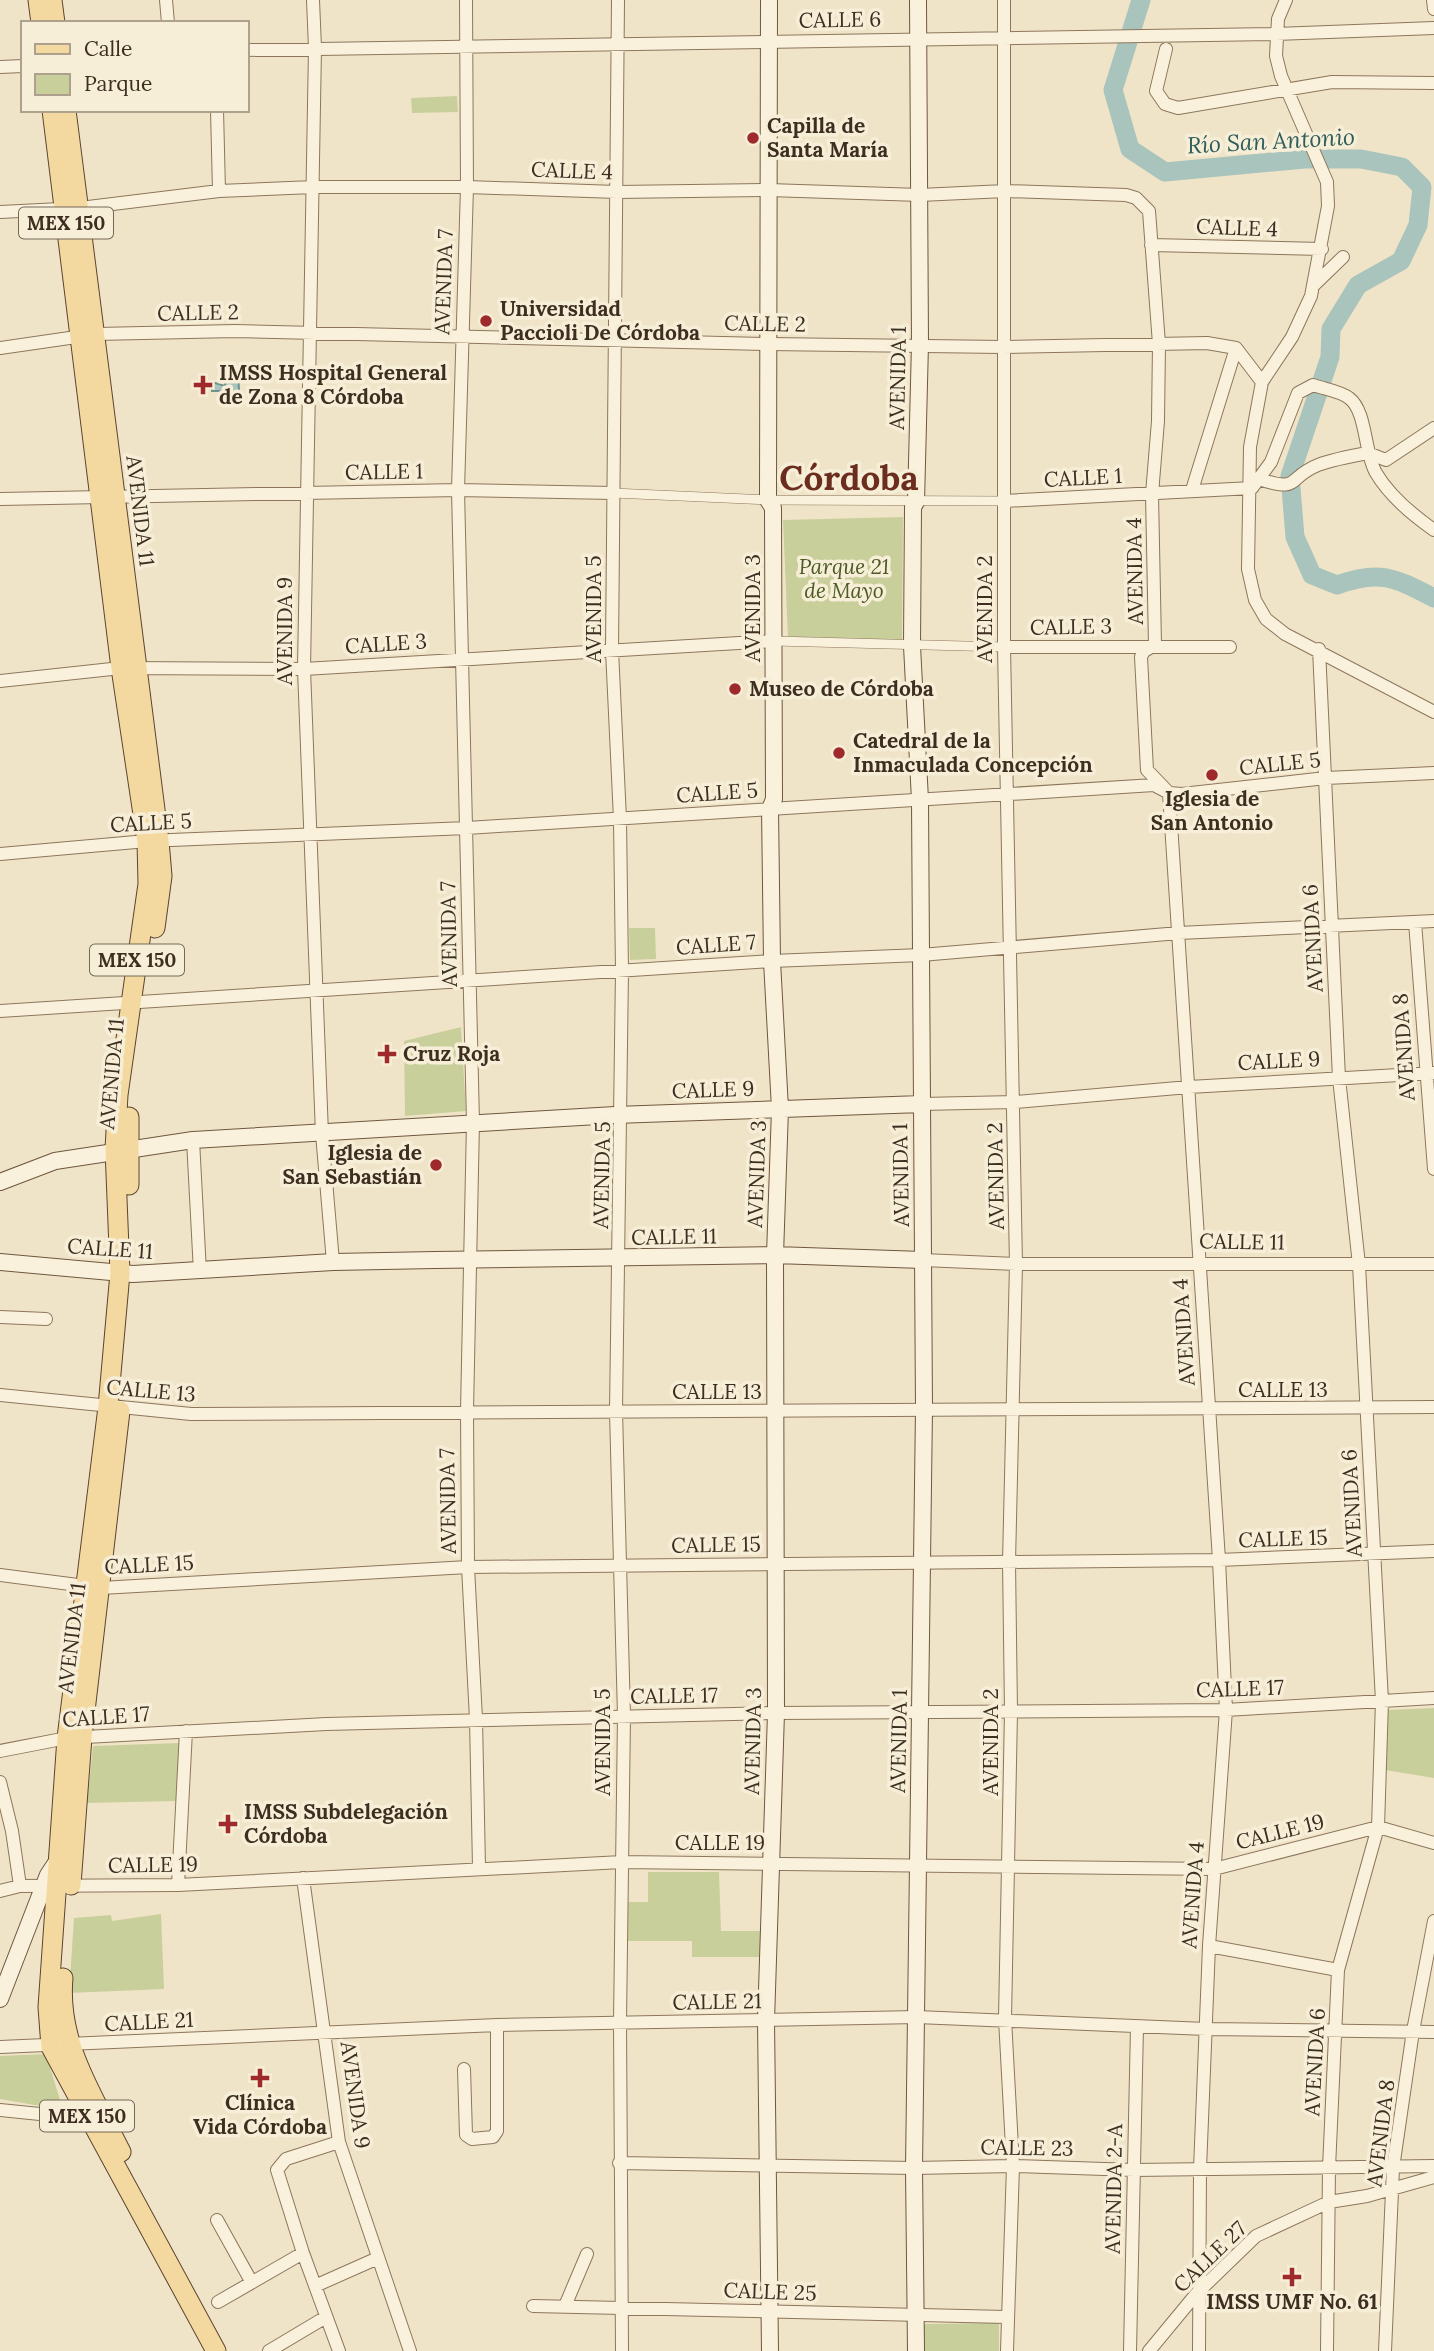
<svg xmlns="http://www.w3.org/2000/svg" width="1434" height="2351" font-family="Lora,serif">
  <rect width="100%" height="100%" fill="#f0e4c8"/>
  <path fill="#c9cf9b" d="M457,96L458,112L412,113L411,98Z
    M903,517L902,641L788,639L783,520Z
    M629,928H655L656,959L630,960Z
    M461,1027L466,1111L405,1116L404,1041Z
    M1434,1708V1778L1385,1770L1387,1710Z
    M179,1743L176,1801L87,1803L93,1746Z
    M648,1872H719L721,1931H762V1957H692V1941H626L627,1902H648Z
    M161,1914L164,1989L69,1993L74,1918L111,1915L112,1921Z
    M46,2054L63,2110L0,2099V2056Z
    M999,2323V2351H923V2324Z"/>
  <path fill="#a9c4bc" stroke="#6f938a" stroke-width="2" d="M225,368H238L239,391H212V382L225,386Z"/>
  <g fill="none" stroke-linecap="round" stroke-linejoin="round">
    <path stroke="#a9c4bc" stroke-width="19" d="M1141,0L1113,90L1130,149L1165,172L1305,159H1361L1402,167L1422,187L1418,225L1401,261L1358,285L1331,329L1330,357L1290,476L1295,537L1312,575L1337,585C1380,569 1395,578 1434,598"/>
    <defs>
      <path id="pedestrian" d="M613,493L768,500L1004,501
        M774,641L1004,647"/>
      <path id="minor" d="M166,0L168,23
        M313,0L315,48L304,669L322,1134L333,1262
        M466,0L467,187L458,490L473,1122L467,1411L468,1567L476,1719L479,1867
        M618,0L612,650L620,819L622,971L616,1411L624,1716L620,2022L622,2351
        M1004,0V647L1016,1264L1009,1562L1011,1712L1005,2019L1013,2166L1007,2351
        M1286,0L1278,19L1276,56L1281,76L1327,182L1328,206L1311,296L1292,337L1262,382L1250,447L1248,569L1255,600L1266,619L1285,634L1434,712
        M1433,0L1434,9
        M1166,49L1156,91L1165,104L1178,108L1332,82L1434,83
        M247,50L1276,34L1434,28
        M0,67L23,66
        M217,110L219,191
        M0,212L80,208L219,191L313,187H467L617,192L769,190L920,195L1005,191L1126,195L1136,198L1149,211L1159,344L1158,421L1152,494L1155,645L1144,651L1141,657L1147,770L1169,793L1219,1560L1226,1710L1209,1946L1200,2169L1199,2351
        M1151,245L1322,249
        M1313,286L1343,257
        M0,348L97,334L235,331L768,344L1003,347L1207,343L1236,348L1262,382
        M1368,453L1386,460L1434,428
        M1259,479C1301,493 1286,478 1318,465C1334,459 1351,456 1368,453
        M1192,490L1236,348
        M0,499L458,490L613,493
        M1004,501L1252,488L1271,462L1298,393L1313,385C1324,389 1340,391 1349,398C1367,411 1364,453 1376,473C1389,495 1414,516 1434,530
        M1004,647H1230
        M1319,649L1339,1078L1359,1265L1382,1701L1378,1827L1338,1970L1329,2168L1327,2351
        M0,681L121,668L304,669L774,641
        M0,854L147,841L467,828L1154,785L1169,793L1182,794L1326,778L1434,773
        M1415,922L1434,1169
        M0,1011L772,961L921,955L1179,933L1434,921
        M921,1104L1015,1102L1189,1087L1434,1073
        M193,1140L200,1272
        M923,1260L1016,1264H1434
        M0,1317L46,1319
        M0,1395L191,1414L1434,1407
        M0,1575L101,1588L468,1567L1219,1560L1434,1551
        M0,1751L67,1738L326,1724L776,1713L1226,1710L1434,1698
        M0,1782L12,1831L20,1886
        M303,1878L339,2142L410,2351
        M178,1885L186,1731
        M0,1891L20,1886L178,1885L622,1862L1214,1869L1378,1827L1434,1843
        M1209,1946L1338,1970
        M0,2047L497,2025L917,2017L1206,2029L1434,2032
        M464,2069L466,2135L472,2139L493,2137L497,2131V2025
        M0,2110L89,2119
        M619,2163L914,2168L1013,2166L1134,2170L1434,2166
        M217,2220L251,2281
        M315,2286L378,2258
        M218,2302L303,2253
        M533,2306L1006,2317
        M565,2306L587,2254
        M269,2351L326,2317
        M339,2351L303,2253L277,2170L286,2159L339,2142
        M1130,2351L1137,2027
        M1149,2351L1197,2293L1256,2236L1329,2202L1367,2196L1434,2177
        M1385,2351L1393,2168L1413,2031L1434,1921"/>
      <path id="secondary" d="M769,0L768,500L773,508L774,799L770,809L772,961L780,1109L775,1255L776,1713L766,2021L770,2351
        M0,1182L55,1161L193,1140L615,1115L921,1104
        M0,1262L133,1274L333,1262L435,1260L775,1255L923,1260
        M0,1999L48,1875L58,1860
        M916,2351L914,2168L924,1409L920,800L912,646L913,507L916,502L920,344L918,0"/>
      <path id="primary" d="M38,0L41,23
        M52,0L55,23
        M52,110L121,668L147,841L148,884L118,1095L115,1149L120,1273L108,1407L67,1738L48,2007L51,2047L216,2351
        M66,110L159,841L162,876L155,928
        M129,1117V1185
        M71,1885L82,1737L120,1411
        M63,1978C57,2043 93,2095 121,2152"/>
    </defs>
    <use href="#pedestrian" stroke="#8d765c" stroke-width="10"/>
    <use href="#minor" stroke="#8d765c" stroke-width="14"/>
    <use href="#secondary" stroke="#6f573f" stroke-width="18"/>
    <use href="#primary" stroke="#5b4430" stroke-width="21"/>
    <use href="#pedestrian" stroke="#faf1dc" stroke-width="9"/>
    <use href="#minor" stroke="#faf1dc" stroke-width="12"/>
    <use href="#secondary" stroke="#faf1dc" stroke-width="16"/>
    <use href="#primary" stroke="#f3d9a0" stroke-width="19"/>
  </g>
  <g fill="#9e2a2b" stroke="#f7eed8" stroke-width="2.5">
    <circle cx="753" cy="138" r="7"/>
    <circle cx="486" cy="321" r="7"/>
    <path d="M199.5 374.5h7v7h7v7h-7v7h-7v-7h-7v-7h7z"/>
    <circle cx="735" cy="689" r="7"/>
    <circle cx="839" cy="753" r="7"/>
    <circle cx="1212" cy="775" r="7"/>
    <path d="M383.5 1043.5h7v7h7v7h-7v7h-7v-7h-7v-7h7z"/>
    <circle cx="436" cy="1165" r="7"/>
    <path d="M224.5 1813.5h7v7h7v7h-7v7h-7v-7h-7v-7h7z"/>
    <path d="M256.5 2067.5h7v7h7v7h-7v7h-7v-7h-7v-7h7z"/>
    <path d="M1288.5 2266.5h7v7h7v7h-7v7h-7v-7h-7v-7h7z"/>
  </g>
  <g text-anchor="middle" stroke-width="7" stroke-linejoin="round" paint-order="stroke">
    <g fill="#f7eed8" stroke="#756857" stroke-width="2">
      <rect x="19" y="207.5" width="94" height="31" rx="5"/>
      <rect x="90" y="944.5" width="94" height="31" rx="5"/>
      <rect x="40" y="2100.5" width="94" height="31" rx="5"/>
    </g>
    <g font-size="19" font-weight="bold" fill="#3d2e20">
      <text x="66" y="230">MEX 150</text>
      <text x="137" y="967">MEX 150</text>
      <text x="87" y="2123">MEX 150</text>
    </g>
    <g font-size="21" fill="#3d2e20" stroke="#f7eed8">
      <text transform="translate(840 20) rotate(-1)" y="7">CALLE 6</text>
      <text transform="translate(572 171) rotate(2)" y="7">CALLE 4</text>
      <text transform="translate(1237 228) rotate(2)" y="7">CALLE 4</text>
      <text transform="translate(444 282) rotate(-88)" y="7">AVENIDA 7</text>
      <text transform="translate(198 313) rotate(-1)" y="7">CALLE 2</text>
      <text transform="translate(765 324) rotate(1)" y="7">CALLE 2</text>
      <text transform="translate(898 378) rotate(-89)" y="7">AVENIDA 1</text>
      <text transform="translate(384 472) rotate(-1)" y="7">CALLE 1</text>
      <text transform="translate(1083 478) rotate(-3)" y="7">CALLE 1</text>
      <text transform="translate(140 511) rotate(83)" y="7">AVENIDA 11</text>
      <text transform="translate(1135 571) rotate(-91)" y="7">AVENIDA 4</text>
      <text transform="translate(753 608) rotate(-90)" y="7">AVENIDA 3</text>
      <text transform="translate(594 609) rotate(-90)" y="7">AVENIDA 5</text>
      <text transform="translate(985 609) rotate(-90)" y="7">AVENIDA 2</text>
      <text transform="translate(1071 627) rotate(-1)" y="7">CALLE 3</text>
      <text transform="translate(285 631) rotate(-90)" y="7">AVENIDA 9</text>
      <text transform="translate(386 644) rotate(-4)" y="7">CALLE 3</text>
      <text transform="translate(1280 764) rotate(-6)" y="7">CALLE 5</text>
      <text transform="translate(717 793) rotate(-4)" y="7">CALLE 5</text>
      <text transform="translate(151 823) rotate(-3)" y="7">CALLE 5</text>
      <text transform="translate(449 934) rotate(-91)" y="7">AVENIDA 7</text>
      <text transform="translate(1313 938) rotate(-93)" y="7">AVENIDA 6</text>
      <text transform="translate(716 945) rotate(-4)" y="7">CALLE 7</text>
      <text transform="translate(1404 1047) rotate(-94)" y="7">AVENIDA 8</text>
      <text transform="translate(1279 1061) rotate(-3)" y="7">CALLE 9</text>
      <text transform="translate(112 1074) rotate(-85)" y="7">AVENIDA 11</text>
      <text transform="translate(713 1090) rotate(-2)" y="7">CALLE 9</text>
      <text transform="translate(757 1174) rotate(-88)" y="7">AVENIDA 3</text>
      <text transform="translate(602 1175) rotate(-89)" y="7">AVENIDA 5</text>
      <text transform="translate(901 1175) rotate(-91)" y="7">AVENIDA 1</text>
      <text transform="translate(996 1176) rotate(-91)" y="7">AVENIDA 2</text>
      <text transform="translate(674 1237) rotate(-1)" y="7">CALLE 11</text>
      <text transform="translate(1242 1242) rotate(1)" y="7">CALLE 11</text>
      <text transform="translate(110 1249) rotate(4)" y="7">CALLE 11</text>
      <text transform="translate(1184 1332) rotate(-94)" y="7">AVENIDA 4</text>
      <text x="1283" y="1397">CALLE 13</text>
      <text transform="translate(151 1391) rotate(5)" y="7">CALLE 13</text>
      <text x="717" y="1399">CALLE 13</text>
      <text transform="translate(448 1501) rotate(-91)" y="7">AVENIDA 7</text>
      <text transform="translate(1352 1503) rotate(-93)" y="7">AVENIDA 6</text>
      <text transform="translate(1283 1539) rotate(-2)" y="7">CALLE 15</text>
      <text transform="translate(716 1545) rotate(-1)" y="7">CALLE 15</text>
      <text transform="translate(149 1565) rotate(-3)" y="7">CALLE 15</text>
      <text transform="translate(72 1638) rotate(-83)" y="7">AVENIDA 11</text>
      <text transform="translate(1240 1689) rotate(-2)" y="7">CALLE 17</text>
      <text transform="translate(674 1696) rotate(-1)" y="7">CALLE 17</text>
      <text transform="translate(106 1717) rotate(-4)" y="7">CALLE 17</text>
      <text transform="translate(753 1741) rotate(-89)" y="7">AVENIDA 3</text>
      <text transform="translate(899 1741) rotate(-89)" y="7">AVENIDA 1</text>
      <text transform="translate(603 1742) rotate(-90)" y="7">AVENIDA 5</text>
      <text transform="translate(991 1742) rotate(-90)" y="7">AVENIDA 2</text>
      <text transform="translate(1280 1832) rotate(-14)" y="7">CALLE 19</text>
      <text x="720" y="1850">CALLE 19</text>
      <text transform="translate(153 1865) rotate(-1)" y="7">CALLE 19</text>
      <text transform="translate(1193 1895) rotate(-86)" y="7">AVENIDA 4</text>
      <text transform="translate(717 2002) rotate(-1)" y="7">CALLE 21</text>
      <text transform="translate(149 2022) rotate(-3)" y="7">CALLE 21</text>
      <text transform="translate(1315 2062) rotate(-87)" y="7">AVENIDA 6</text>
      <text transform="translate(355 2095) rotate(82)" y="7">AVENIDA 9</text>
      <text transform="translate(1381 2133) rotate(-83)" y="7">AVENIDA 8</text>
      <text transform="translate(1027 2148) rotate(1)" y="7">CALLE 23</text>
      <text transform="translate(1114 2189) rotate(-89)" y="7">AVENIDA 2-A</text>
      <text transform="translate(1210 2257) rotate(-44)" y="7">CALLE 27</text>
      <text transform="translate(770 2292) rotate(2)" y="7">CALLE 25</text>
    </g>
    <g font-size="21" font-weight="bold" fill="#3d2e20" stroke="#f7eed8" text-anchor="start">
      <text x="767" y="133">Capilla de<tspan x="767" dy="24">Santa María</tspan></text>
      <text x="500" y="316">Universidad<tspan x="500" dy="24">Paccioli De Córdoba</tspan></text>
      <text x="219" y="380">IMSS Hospital General<tspan x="219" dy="24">de Zona 8 Córdoba</tspan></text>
      <text x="749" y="696">Museo de Córdoba</text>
      <text x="853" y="748">Catedral de la<tspan x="853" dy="24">Inmaculada Concepción</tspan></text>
      <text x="1212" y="806" text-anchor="middle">Iglesia de<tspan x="1212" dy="24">San Antonio</tspan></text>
      <text x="403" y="1061">Cruz Roja</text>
      <text x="422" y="1160" text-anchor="end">Iglesia de<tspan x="422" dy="24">San Sebastián</tspan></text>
      <text x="244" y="1819">IMSS Subdelegación<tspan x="244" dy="24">Córdoba</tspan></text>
      <text x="260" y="2110" text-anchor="middle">Clínica<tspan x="260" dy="24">Vida Córdoba</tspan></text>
      <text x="1292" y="2309" text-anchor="middle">IMSS UMF No. 61</text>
    </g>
    <g font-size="21" font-style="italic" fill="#4d5a26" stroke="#f7eed8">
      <text x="844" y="574">Parque 21<tspan x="844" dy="24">de Mayo</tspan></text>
    </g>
    <g font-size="23" font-style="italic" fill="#2f5d5a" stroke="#f7eed8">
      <text transform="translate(1271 141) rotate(-3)" y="8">Río San Antonio</text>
    </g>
    <g font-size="35" font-weight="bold" fill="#6b2e1e" stroke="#f7eed8">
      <text x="849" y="490">Córdoba</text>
    </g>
  </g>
  <rect x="21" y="21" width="228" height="91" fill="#f7eed8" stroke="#ada18e" stroke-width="2"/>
  <rect x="35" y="44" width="35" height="10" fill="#f3d9a0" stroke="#ada18e" stroke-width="2"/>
  <text x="84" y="56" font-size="21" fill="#3d2e20">Calle</text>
  <rect x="35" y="74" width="35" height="21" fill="#c9cf9b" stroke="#ada18e" stroke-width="2"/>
  <text x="84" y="91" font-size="21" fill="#3d2e20">Parque</text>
</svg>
